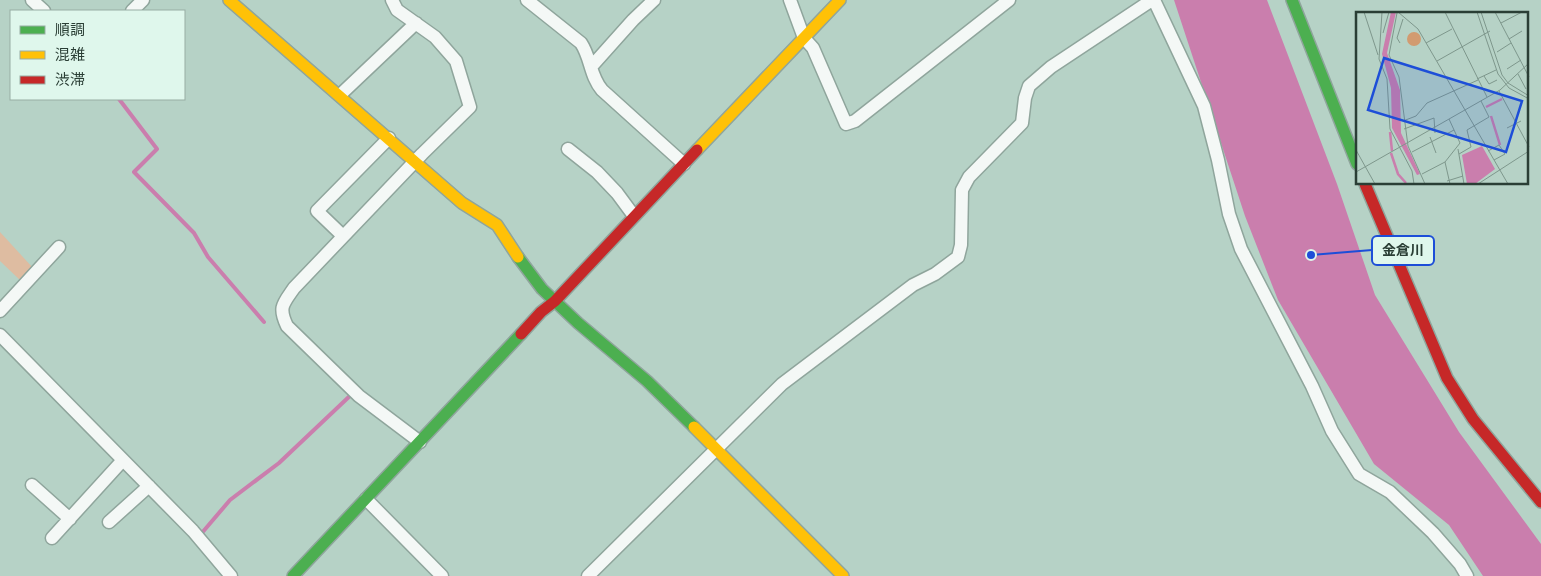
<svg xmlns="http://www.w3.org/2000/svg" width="1541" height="576" font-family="Georgia,'Noto Sans JP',serif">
  <rect width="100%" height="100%" fill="#b6d2c6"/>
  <path fill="#debca1" d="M0,232L33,268L21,281L0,261Z"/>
  <path fill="#ca7ead" d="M1174,0H1267L1337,184L1375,295L1459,432L1541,544V576H1483L1449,525L1374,464L1278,300L1245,216Z"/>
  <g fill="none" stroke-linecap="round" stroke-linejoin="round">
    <path stroke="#ca7ead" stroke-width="4" d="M119,99L157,149L134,172L194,233L208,257L264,322
      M203,536L201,534L230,500L279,463L353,393"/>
    <defs>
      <path id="street" d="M32,0L44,11
        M392,0L397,10L435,37L456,61L470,107L422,154L294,288C283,304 278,307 287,326L359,396L420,442
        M527,0L581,43C591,58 590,76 602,90L684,164
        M790,0L804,38L813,48L846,124L855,121L1009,0
        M1154,0L1204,106L1218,160L1229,214L1241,249L1312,386L1332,431L1359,474L1390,492L1433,533L1460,564L1467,576
        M132,11L143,0
        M591,67L633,20L654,0
        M340,95L416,23
        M568,149L597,172L617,193L634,216
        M343,236L317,211L389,138
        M0,311L59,247
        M0,335L193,531L231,576
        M32,485L70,519
        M366,499L442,576
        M109,522L149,486
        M52,538L123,460
        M588,576L782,384L913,285L935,274L958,257L961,245L962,190L969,177L1022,123L1025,98L1029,86L1051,67L1152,0"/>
      <path id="fast" d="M1292,0L1357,164
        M518,257L542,289L578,323L647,381L694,427
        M293,576L521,334"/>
      <path id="slow" d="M229,0L462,203L497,225L518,257
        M697,150L840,0
        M694,427L843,576"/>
      <path id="jam" d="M1365,184L1447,378L1473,419L1541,502
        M521,334L541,312L555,301L697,150"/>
    </defs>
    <use href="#street" stroke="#8fa59c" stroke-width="15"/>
    <use href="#fast" stroke="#8fa59c" stroke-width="14"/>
    <use href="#slow" stroke="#8fa59c" stroke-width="14"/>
    <use href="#jam" stroke="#8fa59c" stroke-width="14"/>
    <use href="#street" stroke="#f4f8f6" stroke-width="12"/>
    <use href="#fast" stroke="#4caf50" stroke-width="11"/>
    <use href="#slow" stroke="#ffc107" stroke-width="11"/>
    <use href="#jam" stroke="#c62828" stroke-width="11"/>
  </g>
  <g transform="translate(1356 12)">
    <rect width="172" height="172" fill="#b6d2c6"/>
    <path d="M51 27a7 7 0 1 1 14 0a7 7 0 1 1-14 0Z" fill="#d29b70"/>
    <path d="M35,0H40L31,41L44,78L45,121L64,162L61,163L36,116L35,76L26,42ZM126,134L139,157L119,172H111L106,143Z" fill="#ca7ead"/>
    <path fill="none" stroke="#ca7ead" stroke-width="2.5" d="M130,95L146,87M135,104L144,133M34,120L36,139M35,141L42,162L50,171"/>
    <path fill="none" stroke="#7e978c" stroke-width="1" d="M8,0L22,43M26,0L23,47L31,67L34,117L56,159L58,172M42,0L62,17L152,172M89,0L131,85M121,0L142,62L153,76L173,87M125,0L146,63L152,71L173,84M139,0L173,65M41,1L33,43L43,65L52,134L69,172M145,11L166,0M27,21L33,0M153,27L166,19M44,31L41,26L47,7M70,31L96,17M141,40L155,31M81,49L134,19M151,57L165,48M162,62L170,77M128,64L133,72L141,68M121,67L140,58M143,79L173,135M93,107L104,131L89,150L94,172M47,109L60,104L71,91L122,68M151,116L165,109M48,117L78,106L79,121M74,125L80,141M102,137L108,172M0,138L19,172M132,139L143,133L149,142L138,148M56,140L98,118M103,142L115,135L111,118L133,105L125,89M0,160L144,78L173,51M66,162L89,150M91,169L107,164M122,172L173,139"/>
    <path fill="#1d4ed8" fill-opacity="0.15" stroke="#1d4ed8" stroke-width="2.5" d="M28,46L166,89L150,140L12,98Z"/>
    <rect width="172" height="172" fill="none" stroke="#2a3e35" stroke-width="2.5"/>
  </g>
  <path fill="none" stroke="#1d4ed8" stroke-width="2" d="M1311 255L1372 250"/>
  <circle fill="#1d4ed8" stroke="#dff7ec" stroke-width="2" cx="1311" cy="255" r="5"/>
  <rect fill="#dff7ec" stroke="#1d4ed8" stroke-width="2" x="1372" y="236" width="62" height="29" rx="5"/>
  <g font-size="14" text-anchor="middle" font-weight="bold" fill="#2a3e35">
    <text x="1403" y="255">金倉川</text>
  </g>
  <rect x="10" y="10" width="175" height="90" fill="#dff7ec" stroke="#97ada3"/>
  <rect x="20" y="26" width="25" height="8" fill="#4caf50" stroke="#97ada3"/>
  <text x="55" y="35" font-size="15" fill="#2a3e35">順調</text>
  <rect x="20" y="51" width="25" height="8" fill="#ffc107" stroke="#97ada3"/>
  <text x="55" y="60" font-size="15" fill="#2a3e35">混雑</text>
  <rect x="20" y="76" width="25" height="8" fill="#c62828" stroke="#97ada3"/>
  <text x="55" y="85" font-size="15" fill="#2a3e35">渋滞</text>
</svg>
